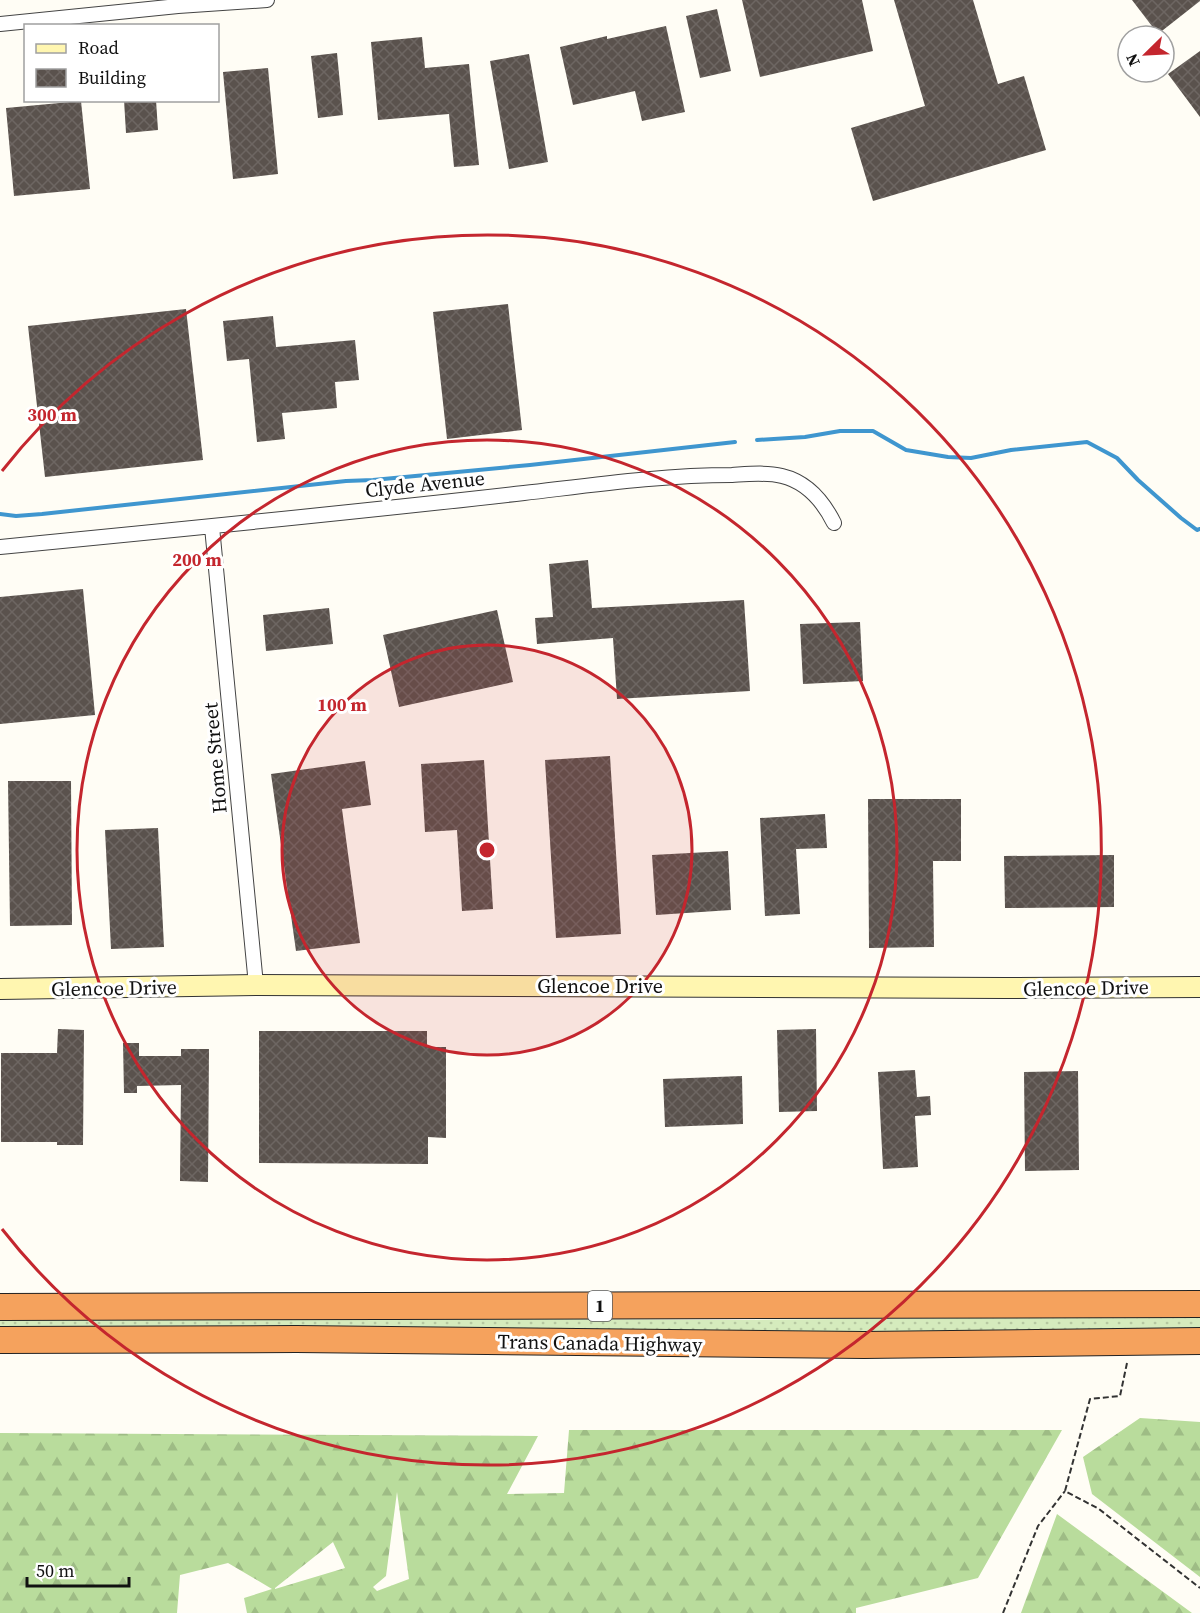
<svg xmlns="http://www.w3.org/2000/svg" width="1200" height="1613" font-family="'Source Serif 4',serif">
  <defs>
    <pattern id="grass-dots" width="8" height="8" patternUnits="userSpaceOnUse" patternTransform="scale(1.5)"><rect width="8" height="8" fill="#d5ebbd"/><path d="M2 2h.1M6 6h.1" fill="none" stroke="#b6c8a1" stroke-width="1.8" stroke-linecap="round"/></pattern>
    <pattern id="forest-firs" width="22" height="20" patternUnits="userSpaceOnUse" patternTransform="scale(1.5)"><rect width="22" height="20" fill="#b9dc9c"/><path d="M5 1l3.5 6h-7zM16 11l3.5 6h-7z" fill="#9ebc85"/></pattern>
    <pattern id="building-cross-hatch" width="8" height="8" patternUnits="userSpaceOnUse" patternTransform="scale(1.5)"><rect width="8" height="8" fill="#5a524d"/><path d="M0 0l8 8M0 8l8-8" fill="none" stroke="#6d6662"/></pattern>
  </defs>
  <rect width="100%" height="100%" fill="#fffdf5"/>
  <path fill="url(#grass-dots)" d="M0,1316L747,1320L1200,1316V1330L749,1332L0,1329Z"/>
  <path fill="url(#forest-firs)" fill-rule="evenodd" d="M1140,1418L1200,1422V1577L1092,1494L1083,1457Z
    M569,1430H1062L978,1578L856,1608V1613H247L244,1598L272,1589L228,1563L180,1575L177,1613H0V1433L538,1436L507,1494L564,1493ZM397,1492L409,1579L377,1591L373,1587L386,1576ZM333,1542L345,1568L275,1589V1588Z
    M1057,1514L1192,1613H1021Z"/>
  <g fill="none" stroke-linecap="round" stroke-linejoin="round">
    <path stroke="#3f96cf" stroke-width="4" d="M757,440L805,437L840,431H873L906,450L948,457L971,458L1011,450L1087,442L1117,458L1138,480L1181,518L1197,530L1200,529
      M0,514L16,516L42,514L346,481L373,480L530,465L735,442"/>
  </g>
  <path fill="url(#building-cross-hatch)" d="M742,0H862L873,51L760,77Z
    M894,0H973L998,84L1024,76L1046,150L873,201L851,128L925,106Z
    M1132,0H1200V1L1158,34Z
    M717,9L731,71L700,78L686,16Z
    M666,26L685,112L642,121L635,91L573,105L560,47L607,36V39Z
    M422,37L425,68L469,64L479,165L454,167L449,114L378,120L371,42Z
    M1200,51V117L1168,74Z
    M337,53L343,115L318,118L311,56Z
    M529,54L548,162L509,169L490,61Z
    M268,68L278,174L233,179L223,72Z
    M124,100H156L158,130L126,133Z
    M81,101L90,189L14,196L6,108Z
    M508,304L522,430L447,439L433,312Z
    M186,309L203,460L45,477L28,326Z
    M273,316L276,347L355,340L359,380L335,382L337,408L282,413L285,439L257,442L249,359L227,361L223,321Z
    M588,560L592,608L744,600L750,691L617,699L613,638L537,644L535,618L553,617L549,564Z
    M83,589L95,715L0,724V597Z
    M329,608L333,644L266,651L263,615Z
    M497,610L513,682L399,707L383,635Z
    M860,622L863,681L803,684L800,624Z
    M610,756L621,934L556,938L545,760Z
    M484,760L493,909L462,911L457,830L425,832L421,764Z
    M365,761L371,805L342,809L360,943L296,951L271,774Z
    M8,781H71L72,925L10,926Z
    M868,799H961V861H933L934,947L869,948Z
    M825,814L827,848L796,849L800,914L765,916L760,818Z
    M158,828L164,947L111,949L105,830Z
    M728,851L731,910L656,915L652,855Z
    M1114,855V907L1005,908L1004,856Z
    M58,1029L84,1030L83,1145H57V1142H1V1053H57Z
    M816,1029L817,1111L779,1112L777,1030Z
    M259,1031H427V1047H446V1138L428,1137V1164L259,1163Z
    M123,1043H139V1056H181V1049H209L208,1182L180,1181L181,1085L137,1086V1093H124Z
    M915,1070L917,1097L930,1096L931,1115L915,1116L918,1167L883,1169L878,1072Z
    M1078,1071L1079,1170L1025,1171L1024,1072Z
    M742,1076L743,1124L665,1127L663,1079Z"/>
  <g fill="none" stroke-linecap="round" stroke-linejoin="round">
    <defs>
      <path id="street" d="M0,24L178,6L267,0
        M212,527L256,985
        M0,547C175,530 350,513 524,493C593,485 662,475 732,475C748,474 766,472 782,476C807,482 823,501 834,523"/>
      <path id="secondary" d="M0,989L256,985L1004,988L1200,987"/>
      <path id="highway" d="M0,1307L1200,1304
        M0,1340L296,1339L864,1345L1200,1341"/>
    </defs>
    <use href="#street" stroke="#444" stroke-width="16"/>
    <use href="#secondary" stroke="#333" stroke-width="22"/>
    <use href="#highway" stroke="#222" stroke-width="28"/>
    <path stroke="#333" stroke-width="2" stroke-dasharray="6 3" stroke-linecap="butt" d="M1127,1363L1120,1396L1090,1399L1065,1491L1099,1509L1200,1588
      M1003,1613L1038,1526L1065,1491"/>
    <use href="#street" stroke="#fff" stroke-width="14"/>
    <use href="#secondary" stroke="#fff6b0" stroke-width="20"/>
    <use href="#highway" stroke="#f5a25d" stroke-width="26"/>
  </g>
  <circle cx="487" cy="850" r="205" fill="#c4262e" fill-opacity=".12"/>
  <g fill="none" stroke="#c4262e" stroke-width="3">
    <circle cx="487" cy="850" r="205"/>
    <circle cx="487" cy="850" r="410"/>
    <path d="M2 471A615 615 0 1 1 2 1229"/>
  </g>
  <g text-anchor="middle" stroke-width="6" stroke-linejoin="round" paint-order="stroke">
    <rect fill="#fff" stroke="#585858" stroke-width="1.5" x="588" y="1291" width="24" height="30" rx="4.5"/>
    <g font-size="18" font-weight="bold" fill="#111">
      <text x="600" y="1312">1</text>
    </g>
    <g font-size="20" fill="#111" stroke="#fff">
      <text transform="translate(425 484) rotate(-6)" y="7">Clyde Avenue</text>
      <text transform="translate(215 758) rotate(-95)" y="7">Home Street</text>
      <text x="600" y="993">Glencoe Drive</text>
      <text transform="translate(114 988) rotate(-1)" y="7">Glencoe Drive</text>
      <text transform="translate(1086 988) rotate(-1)" y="7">Glencoe Drive</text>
      <text transform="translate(600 1343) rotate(1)" y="7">Trans Canada Highway</text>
    </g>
  </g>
  <circle cx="487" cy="850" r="9" fill="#c4262e" stroke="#fff" stroke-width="3"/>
  <g font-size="18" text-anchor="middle" font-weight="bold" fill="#c4262e" stroke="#fff" stroke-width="6" stroke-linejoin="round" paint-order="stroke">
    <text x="52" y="421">300 m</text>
    <text x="197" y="566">200 m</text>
    <text x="342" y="711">100 m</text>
  </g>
  <rect x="24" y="24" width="195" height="78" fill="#ffffff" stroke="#a0a0a0" stroke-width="1.5"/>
  <rect x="36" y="44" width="30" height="9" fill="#fff6b0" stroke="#a0a0a0" stroke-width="1.5"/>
  <text x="78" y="54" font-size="18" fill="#111111">Road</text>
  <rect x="36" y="69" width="30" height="18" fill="url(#building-cross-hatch)" stroke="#a0a0a0" stroke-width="1.5"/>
  <text x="78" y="84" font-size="18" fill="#111111">Building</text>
  <g transform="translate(1146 54) rotate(246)"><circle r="28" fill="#ffffff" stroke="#a0a0a0" stroke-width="1.5"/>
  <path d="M0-4.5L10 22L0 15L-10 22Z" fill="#c4262e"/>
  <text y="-9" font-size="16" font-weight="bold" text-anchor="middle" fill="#111111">N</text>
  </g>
  <path d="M27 1577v9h102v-9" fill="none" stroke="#111111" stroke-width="3"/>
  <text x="36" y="1577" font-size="18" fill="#111111" stroke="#ffffff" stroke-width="4.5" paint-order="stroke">50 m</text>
</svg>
